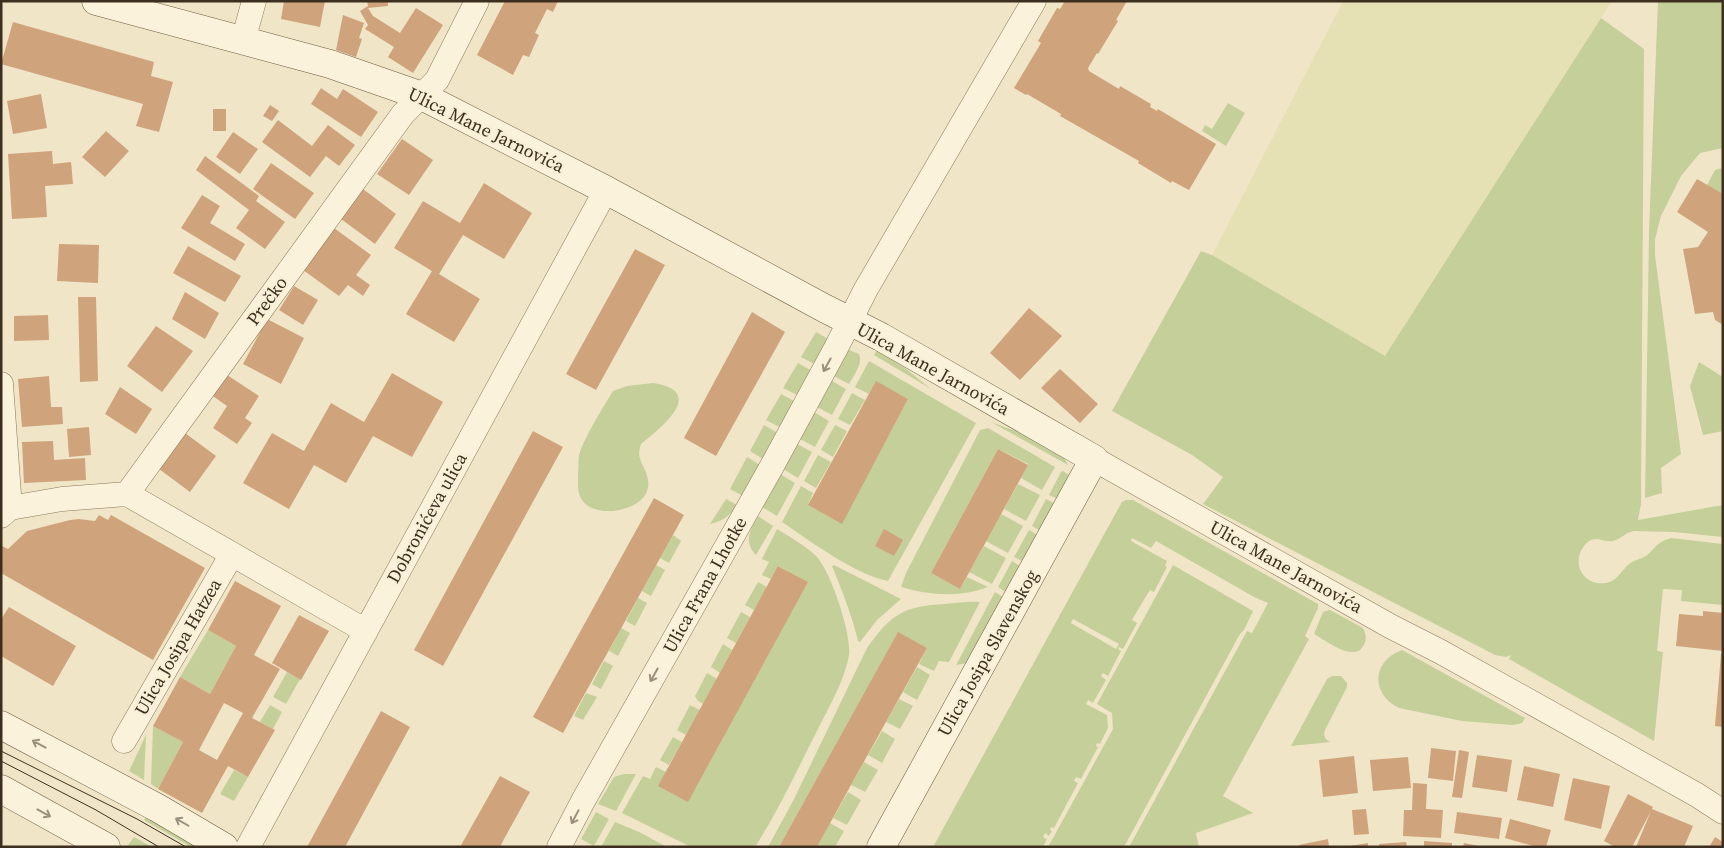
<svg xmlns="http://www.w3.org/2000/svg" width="1724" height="848" font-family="'Source Serif 4',serif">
  <rect width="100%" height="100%" fill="#f0e6c7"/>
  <path fill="#e6e1b4" d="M1343,1H1612L1385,356L1212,255Z"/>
  <path fill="#c5cf9a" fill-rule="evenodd" d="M1658,1H1723V148L1700,153L1681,176L1661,216L1655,239V255L1681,454L1661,468L1662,493L1645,498L1649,232Z
    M1601,18L1644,49L1641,504L1638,520L1723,505V537L1674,532L1634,531C1626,532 1621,539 1613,541C1604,543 1597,535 1588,542C1569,558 1581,587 1606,583C1617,581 1621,571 1629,564C1634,560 1641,559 1646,556C1657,547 1655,543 1671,538L1723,544V605L1681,601L1682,590L1663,589L1657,651L1663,652L1654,741L1509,659L1511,655L1506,657L1495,655L1203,504L1223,477L1192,455L1112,411L1201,251L1212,255L1385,356Z
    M1228,103L1245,113L1226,146L1202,131L1205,125L1212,129Z
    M1723,168V198L1706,187L1715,170Z
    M816,332L830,340L816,365L801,357Z
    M849,350L859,354C863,364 854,375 849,384L834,376Z
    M877,350L905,368L931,389L874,355Z
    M869,361L976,423L888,581C856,575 810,541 782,522L801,486L813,493L808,505L841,523L908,399L876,382L869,394L855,387Z
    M1699,362L1723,377V431L1703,435L1690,386Z
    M798,363L812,371L799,396L783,388Z
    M832,381L846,389L832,415L817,407Z
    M653,383C708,391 661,428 641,444C640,447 639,452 639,455C642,468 652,477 647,491C640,512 594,519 582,500C577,493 578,483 578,474C579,468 578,461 579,455C585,436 602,409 613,391L627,386Z
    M852,393L865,400L850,425L838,419Z
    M781,394L796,402L781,428L766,420Z
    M814,412L829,421L815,447L800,439Z
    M991,422L1032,437L1062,454L1068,465Z
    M764,425L779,434L765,460L750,451Z
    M835,425L847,431L833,457L821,450Z
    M988,428L1055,467L1042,490L1021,478L1028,464L998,449L931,573L960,589L967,577L988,587C960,598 928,595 901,587L906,573L980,430Z
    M797,444L812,452L798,478L783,469Z
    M818,455L831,462L816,488L804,481Z
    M747,457L762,466L745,497L730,489Z
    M1063,471L1069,475L1070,480L1062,501L1049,495L1061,472Z
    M780,474L795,483L777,516L762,507Z
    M1018,484L1040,495L1026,521L1004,509Z
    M726,499L737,505C730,516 723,521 710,524Z
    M1046,499L1059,506L1044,533L1032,526Z
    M1126,500H1133L1318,604V608L1305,636L1309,639L1223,796L1253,813L1196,833L1199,847H1129L1247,631L1252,633L1268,603L1254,597L1156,541L1151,548L1132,538L1131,541L1167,561L1165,566L1167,567L1154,592L1150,590L1133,618L1132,620L1137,623L1123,649L1119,647L1118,649L1121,651L1108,676L1103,673L1101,676L1106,680L1093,703L1088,700L1086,704L1107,715L1108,728L1100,744L1097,743L1096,746L1098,747L1081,779L1076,777L1074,781L1078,783L1054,828L1051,827L1050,830L1052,831L1049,836L1045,833L1043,837L1047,839L1043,847H933L1118,509L1122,502ZM1073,619L1119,644L1116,649L1071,623Z
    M1001,514L1023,526L1008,553L986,541Z
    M758,516L773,526L756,555C743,541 750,531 758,516Z
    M777,529C790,537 804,545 815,555C830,568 852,635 849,655C845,679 831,703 820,725C799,766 780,808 755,847H691L622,813L643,776L650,779L656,767L666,772L807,582L779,566L771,579L762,575L769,562L762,559Z
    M1029,530L1041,537L1026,563L1014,557Z
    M673,535L681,541L669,563L660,558Z
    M984,546L1006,558L992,584L969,572Z
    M1012,561L1023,568L1009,594L998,587Z
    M656,565L665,570L651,596L642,591Z
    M834,565L901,599L877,620L860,642L858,641C852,615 842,591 832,566Z
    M1173,565L1253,611L1244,630L1240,634L1124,847H1048L1113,729L1112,713L1097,704Z
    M758,582L767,587L754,610L745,605Z
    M995,592L1006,599L967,663L956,665Z
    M638,598L647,603L635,626L626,621Z
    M980,602L949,662L939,661L934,671L919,664L927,648L898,633L779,847H768L794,799L867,648C891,614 904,606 945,604C957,603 969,601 980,602Z
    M1330,610L1363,628C1367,636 1367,643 1360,650C1347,658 1325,640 1314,634L1323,612Z
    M741,612L750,617L736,643L727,638Z
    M621,628L630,633L618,656L609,651Z
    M208,630L236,646L210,694L180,677Z
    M723,644L732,650L720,673L711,667Z
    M1402,650L1525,718L1522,723L1513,725L1462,721L1399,708C1370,694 1372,661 1402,650Z
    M604,661L613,666L601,689L592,684Z
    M917,667L930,675L917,700L903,692Z
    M287,672L300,679L286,704L273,697Z
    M707,673L717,679L703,704L698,701L695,696Z
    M1332,676H1341L1347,683V687L1325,730C1323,736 1325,740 1331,742L1291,746L1327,679Z
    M586,693L597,697L583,720L574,716Z
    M899,699L913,706L900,729L886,722Z
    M270,705L282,712L273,729L260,722Z
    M690,705L700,710L686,735L677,730Z
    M153,726L183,742L158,789L151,784Z
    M882,731L895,739L882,763L868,755Z
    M146,735L144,780L129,771Z
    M673,737L682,742L669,765L660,760Z
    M864,762L878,770L865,792L851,785Z
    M234,770L248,777L234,801L220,794Z
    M624,774H636L616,811L598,804L614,777Z
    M848,792L861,800L847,825L833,818Z
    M596,812L609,819L594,846L581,839Z
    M148,814L203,847H191L144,820Z
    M615,822L639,832L667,847H630L626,845L625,847H601Z
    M830,823L844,831L835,847H817Z
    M134,837L152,847H131L128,845Z"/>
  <path fill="#cfa37c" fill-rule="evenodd" d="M284,1H325L320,27L281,19Z
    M367,1H388V6L368,8L373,16L400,33L416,8L443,25L413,73L388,57L394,47L365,29L368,25L360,11L368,6Z
    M505,1H558L553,12L547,9L535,33L539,35L529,57L523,55L513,75L477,55Z
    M1065,1H1127L1116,20L1118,21L1098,54L1097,53L1088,68L1089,71L1119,89L1120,86L1151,104L1150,107L1157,111L1158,109L1216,144L1189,190L1172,181L1171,183L1138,163L1139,161L1060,116L1061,114L1027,94L1026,95L1014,88L1041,43L1038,41L1057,8L1060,9Z
    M343,15L364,23L359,38L362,39L356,57L336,50Z
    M13,22L154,62L151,76L173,82L159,132L136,126L143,104L1,64Z
    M321,88L337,99L343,89L378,112L361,137L311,104Z
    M41,94L47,128L13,134L7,101Z
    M270,105L279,111L272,121L263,116Z
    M213,109H226V131H213Z
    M278,120L312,146L328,125L355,145L339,166L326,156L310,177L262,142Z
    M106,131L129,151L105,177L82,157Z
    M233,132L258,149L240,174L216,157Z
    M402,139L433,160L409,195L377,174Z
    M52,151L53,164L71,162L73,184L45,186L47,217L12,219L8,154Z
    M205,156L259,196L256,201L285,222L265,249L236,228L249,210L196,170Z
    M271,163L314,193L295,219L253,189Z
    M1697,179L1723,194V325L1715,320L1713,312L1695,314L1683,249L1698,247L1708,232L1677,212Z
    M484,183L532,213L504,259L463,235L439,274L480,299L454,342L406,314L432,271L394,248L423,201L460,223Z
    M363,189L396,214L375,244L341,219Z
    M202,195L220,206L210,223L245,244L235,261L181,228Z
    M334,228L371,255L356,275L370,285L363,296L348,285L339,296L303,270Z
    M59,244L99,245L98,283L57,281Z
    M188,246L241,276L225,302L173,273Z
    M635,249L665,265L596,390L566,374Z
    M294,286L318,300L303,325L279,310Z
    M185,292L219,313L205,339L172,319Z
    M78,297H96L98,381L80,382Z
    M1029,308L1062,336L1020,380L990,353Z
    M752,312L785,332L716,456L684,438Z
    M48,315L49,340L14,341V316Z
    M267,319L304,338L281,384L243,364Z
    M156,326L193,351L162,392L127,366Z
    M1060,369L1098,404L1080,423L1041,388Z
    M224,373L259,396L245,418L252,423L237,444L213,428L227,406L210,394Z
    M392,373L443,402L412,457L373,436L346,483L314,465L289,509L243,483L272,433L304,451L331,403L364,422Z
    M49,376L51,407H62L63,424L22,427L18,379Z
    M876,381L908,399L842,524L808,505Z
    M120,387L152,409L136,434L105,414Z
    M89,427L91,455L69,457L67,429Z
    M181,430L216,456L190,492L155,466Z
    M533,431L563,447L443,666L414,650Z
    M53,441L54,460L85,458L86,480L24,483L22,442Z
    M998,449L1028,465L960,589L931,573Z
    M654,498L684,515L563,733L533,717Z
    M99,515L108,520L111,515L205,568L153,660L1,573L2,546L8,549L27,531L70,520L79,519L95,521Z
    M884,529L903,540L894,556L875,546Z
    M778,566L808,582L688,802L658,786Z
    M235,581L281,606L254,655L280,669L252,718L275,730L248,777L228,766L202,813L158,789L183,742L153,726L180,677L210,694L236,646L208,630ZM224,703L243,713L217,760L199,750Z
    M9,607L76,646L53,686L1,656V619Z
    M1703,611L1723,613V651L1676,646L1679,614L1703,616Z
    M299,615L329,631L301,680L272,663Z
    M898,632L927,648L851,785L817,847H779Z
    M1721,654H1723V727L1715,726Z
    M381,711L410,727L345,847H307Z
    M1431,748L1456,751L1453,781L1428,778Z
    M1459,750L1469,752L1462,798L1452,797Z
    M1477,755L1512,760L1507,792L1472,787Z
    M1354,756L1358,793L1323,797L1319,760Z
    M1408,757L1411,788L1373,791L1370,760Z
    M1524,766L1560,774L1553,807L1517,800Z
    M500,776L530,792L504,839L500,847H460Z
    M1573,778L1610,786L1601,829L1564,820Z
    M1413,783L1427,784L1426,809L1443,810L1441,838L1403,836L1404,810H1412Z
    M1628,794L1653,807L1652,809L1693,826L1684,847H1636L1651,811L1632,847H1615L1604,841Z
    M1366,809L1369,834L1354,835L1352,810Z
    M1457,812L1502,818L1499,839L1454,833Z
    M1510,819L1551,830L1546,847H1537L1505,838Z
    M1715,837L1723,842V847H1709Z
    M1328,839L1329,847H1299V845Z
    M1424,841L1452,843V847H1424Z
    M1406,842L1407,847H1379V844Z
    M1368,843V847H1350V846Z
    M1464,843L1479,846V847H1463Z"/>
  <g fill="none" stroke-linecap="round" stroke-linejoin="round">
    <defs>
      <path id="street" d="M243,41L254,1
        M1,384L10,508
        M1094,459L1390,626L1441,652L1697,795L1723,812
        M127,494L366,631
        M1,516L10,508L62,499L127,494L403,114L437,80L477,1
        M124,741L232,554
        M248,847L606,190
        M559,847L583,801L772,466L836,348L866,289L1034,1"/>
      <path id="secondary" d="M96,1L330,64L422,96L606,190L824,308L881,337L1094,459L881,847
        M1,725L156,807L224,847
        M1,789L106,847"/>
    </defs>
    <use href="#street" stroke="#8c785c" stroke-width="25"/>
    <use href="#secondary" stroke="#6e593f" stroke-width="29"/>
    <use href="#street" stroke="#faf2db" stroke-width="24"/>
    <use href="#secondary" stroke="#faf2db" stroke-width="28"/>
    <path stroke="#3c2f20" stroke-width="1" d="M1,751L137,819L186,847
      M1,761L96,810L159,847"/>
  </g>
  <defs><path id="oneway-shaft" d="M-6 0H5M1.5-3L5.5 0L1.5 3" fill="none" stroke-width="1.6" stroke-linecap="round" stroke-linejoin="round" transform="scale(1.25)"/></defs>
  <g stroke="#9b907e">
    <use href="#oneway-shaft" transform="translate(827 365) rotate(119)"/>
    <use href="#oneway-shaft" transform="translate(654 675) rotate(119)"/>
    <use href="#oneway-shaft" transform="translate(39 744) rotate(-152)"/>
    <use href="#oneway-shaft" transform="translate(44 813) rotate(29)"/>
    <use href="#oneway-shaft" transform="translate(575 817) rotate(118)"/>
    <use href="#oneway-shaft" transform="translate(182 822) rotate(-150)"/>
  </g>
  <g text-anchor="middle" stroke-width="4.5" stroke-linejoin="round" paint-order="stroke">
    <g font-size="18" fill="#3c2f20" stroke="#f7f0d7">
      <text transform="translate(486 130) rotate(26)" y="6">Ulica Mane Jarnovića</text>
      <text transform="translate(267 301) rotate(-54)" y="6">Prečko</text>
      <text transform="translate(933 369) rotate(29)" y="6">Ulica Mane Jarnovića</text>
      <text transform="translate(427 518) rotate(-61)" y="6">Dobronićeva ulica</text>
      <text transform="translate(1286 567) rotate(29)" y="6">Ulica Mane Jarnovića</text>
      <text transform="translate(705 585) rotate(-61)" y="6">Ulica Frana Lhotke</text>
      <text transform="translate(178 647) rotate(-60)" y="6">Ulica Josipa Hatzea</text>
      <text transform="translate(988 653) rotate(-61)" y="6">Ulica Josipa Slavenskog</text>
    </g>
  </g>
  <rect width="1724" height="848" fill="none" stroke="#3c2f20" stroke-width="5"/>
</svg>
